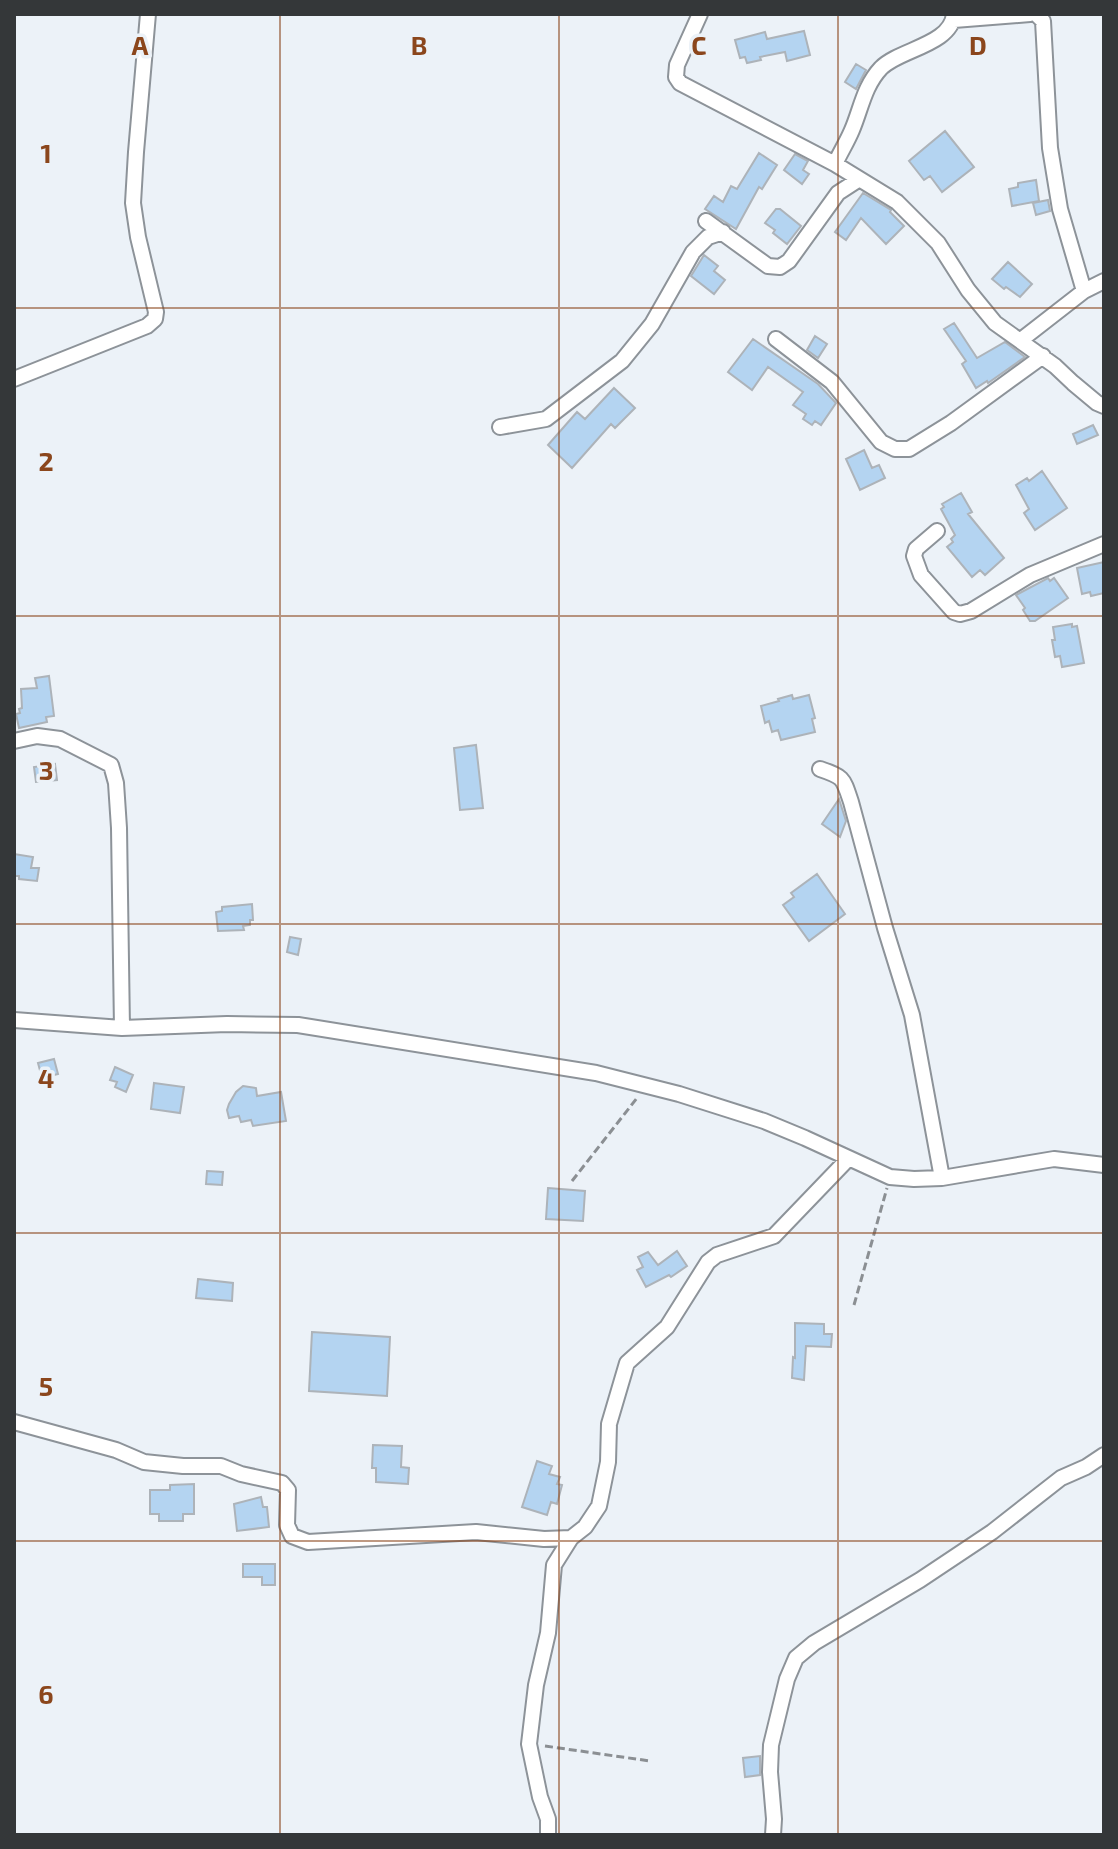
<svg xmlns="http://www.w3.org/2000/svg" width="1118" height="1849" font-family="'Exo 2',sans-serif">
  <rect width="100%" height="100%" fill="#ecf2f8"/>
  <path fill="#b4d4f1" stroke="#adb3b9" stroke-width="2" d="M804,31L810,55L787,61L785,52L760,57L761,60L747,63L745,57L740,58L735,40L765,32L767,39Z
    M856,64L866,70L856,89L845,82Z
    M945,131L974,167L942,192L930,176L924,180L909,161Z
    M759,153L777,165L762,189L759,187L736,229L705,209L714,196L723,202L731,186L737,189Z
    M795,154L808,161L803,170L809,174L802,184L784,170Z
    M1036,180L1039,201L1012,206L1009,189L1018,187V183Z
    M863,193L891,210L890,212L904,226L886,244L861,218L846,240L835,232Z
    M1048,200L1050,211L1036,215L1033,203Z
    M776,209H780L801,226L787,244L773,233L775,230L765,223Z
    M704,255L718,266L714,271L725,280L714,294L691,276Z
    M1008,262L1032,284L1020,297L1006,287L1004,289L992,279Z
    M954,323L977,358L1005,342L1025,357L988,383L987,381L976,388L962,364L966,361L944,329Z
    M815,336L827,344L818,358L807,350Z
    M753,339L818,384L836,403L821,425L815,421L812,425L803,419L806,414L793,405L803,392L768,367L752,390L728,372Z
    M614,388L635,408L615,428L611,424L572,468L548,445L577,412L585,419Z
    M1093,425L1098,435L1077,444L1073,434Z
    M864,450L872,468L879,465L885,478L860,490L846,459Z
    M1042,471L1067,508L1035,530L1024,513L1029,509L1016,485L1027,478L1029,481Z
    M961,493L972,512L968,514L1004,558L985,575L980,570L972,577L947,547L953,542L951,539L955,535L941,509L944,507L942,504Z
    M1104,562V593L1091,596L1090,592L1082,594L1077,568Z
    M1048,578L1050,581L1054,578L1068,598L1035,621H1030L1023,610L1025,608L1016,595Z
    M1072,624V627L1077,626L1084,663L1062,667L1060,656L1055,657L1052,640H1055L1053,627Z
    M49,676L54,716L46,717L47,722L19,728L16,714L20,713L19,709L22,708L21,689L37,688L35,678Z
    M792,695L793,699L809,695L815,718L812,719L815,732L781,740L778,730L772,732L769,721L765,723L761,706L779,701L778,699Z
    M476,745L483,808L460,810L454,748Z
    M55,764L57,780L36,782L34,767Z
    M839,799L846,821L840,837L822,824Z
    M14,854L33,857L31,868H39L37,881L19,879V876H14Z
    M817,874L845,914L809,941L783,905L794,897L791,893Z
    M252,904L253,920H250V925L243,926L244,930L218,931L216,912L222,911V907Z
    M290,937L301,939L298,955L287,952Z
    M54,1059L58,1074L42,1078L38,1063Z
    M115,1067L133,1075L126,1092L115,1087L117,1082L110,1080Z
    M154,1083L184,1087L180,1113L151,1109Z
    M243,1086L256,1088L257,1096L281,1092L286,1121L253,1126L251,1120L241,1122L239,1116L229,1118L227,1110L229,1104L236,1092Z
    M207,1171L223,1172L222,1185L206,1184Z
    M548,1188L585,1191L583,1221L546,1219Z
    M677,1251L687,1266L671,1277L669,1275L646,1287L637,1270L643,1267L638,1257L648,1252L658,1265Z
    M198,1279L233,1283L232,1301L196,1298Z
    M795,1323L824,1324V1334H832L831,1347L806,1346L804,1380L792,1378L793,1357L795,1358Z
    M312,1332L390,1337L387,1396L309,1391Z
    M373,1445L402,1446L401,1467L409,1468L408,1484L376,1482V1468H372Z
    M537,1461L552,1466L549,1474L560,1477L557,1484L562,1485L557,1504L551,1502L547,1515L522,1507Z
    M194,1484V1514H183V1521H159V1514H150V1490H170V1485Z
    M261,1497L263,1507H267L269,1527L237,1531L234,1504Z
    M243,1564H275V1585H262V1577H243Z
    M760,1756V1775L745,1777L743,1758Z"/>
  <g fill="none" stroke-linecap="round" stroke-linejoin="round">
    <defs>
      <path id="minor" d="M700,14L677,65L676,77L680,83L835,164L897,202L938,243L968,290L995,323L1055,366L1073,383L1097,403L1104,406
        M1036,14L1043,21L1050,148L1060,209L1084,291
        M954,20L1030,14
        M835,164C840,153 847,142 852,130C861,109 864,86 881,68C900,49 951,45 954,14
        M706,221L768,266L780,267L789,261L838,193L858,180
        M776,339L832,382L881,442L895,449H909L951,423L1043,356
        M1021,340L1084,291L1104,281
        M14,379L147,326L155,319L156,312L138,237L133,203L136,152L148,14
        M500,427L546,419L622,361L652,324L693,252L708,237L723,232
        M937,531L916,549L914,556L921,575L954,612L960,614L971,611L1030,575L1104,544
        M14,741L37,736L60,739L111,765L116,783L119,828L122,1028
        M820,769C844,777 843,778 851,802L885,928L912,1015L942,1178
        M14,1020L122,1028L227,1024L298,1025L596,1073L679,1094L764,1121L805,1138L890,1177L914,1179L942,1178L1054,1159L1104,1165
        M14,1422L116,1450L144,1462L183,1466H221L241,1474L282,1483L288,1490L287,1525L292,1536L308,1542L476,1532L544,1539L571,1538
        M548,1835V1819L540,1797L529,1744L536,1685L548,1633L554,1565L571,1538L585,1527L599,1506L608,1462L609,1424L627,1363L667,1327L708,1262L717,1255L774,1236L848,1159
        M773,1835L774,1819L770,1772L771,1745L787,1679L796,1658L814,1643L920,1580L992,1532L1061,1478L1086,1467L1104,1455"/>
    </defs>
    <use href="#minor" stroke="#8d9399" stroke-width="18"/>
    <path stroke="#8b8f93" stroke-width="3" stroke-dasharray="8 4" stroke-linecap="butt" d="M572,1181L637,1098
      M854,1305L887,1188
      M545,1746L650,1761"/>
    <use href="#minor" stroke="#fff" stroke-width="14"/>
  </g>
  <path fill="none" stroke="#8b461c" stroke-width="2" stroke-opacity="0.55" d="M280,14V1835M559,14V1835M838,14V1835M14,308H1104M14,616H1104M14,924H1104M14,1233H1104M14,1541H1104"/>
  <g font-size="26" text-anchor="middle" font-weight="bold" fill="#8b461c" stroke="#ecf2f8" stroke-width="7" stroke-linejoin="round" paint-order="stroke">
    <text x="140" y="55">A</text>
    <text x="419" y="55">B</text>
    <text x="699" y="55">C</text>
    <text x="978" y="55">D</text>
    <text x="46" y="163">1</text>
    <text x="46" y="471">2</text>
    <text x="46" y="780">3</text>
    <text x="46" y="1088">4</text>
    <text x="46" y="1396">5</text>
    <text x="46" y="1704">6</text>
  </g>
  <rect width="1118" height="1849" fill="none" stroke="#343739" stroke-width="32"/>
</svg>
